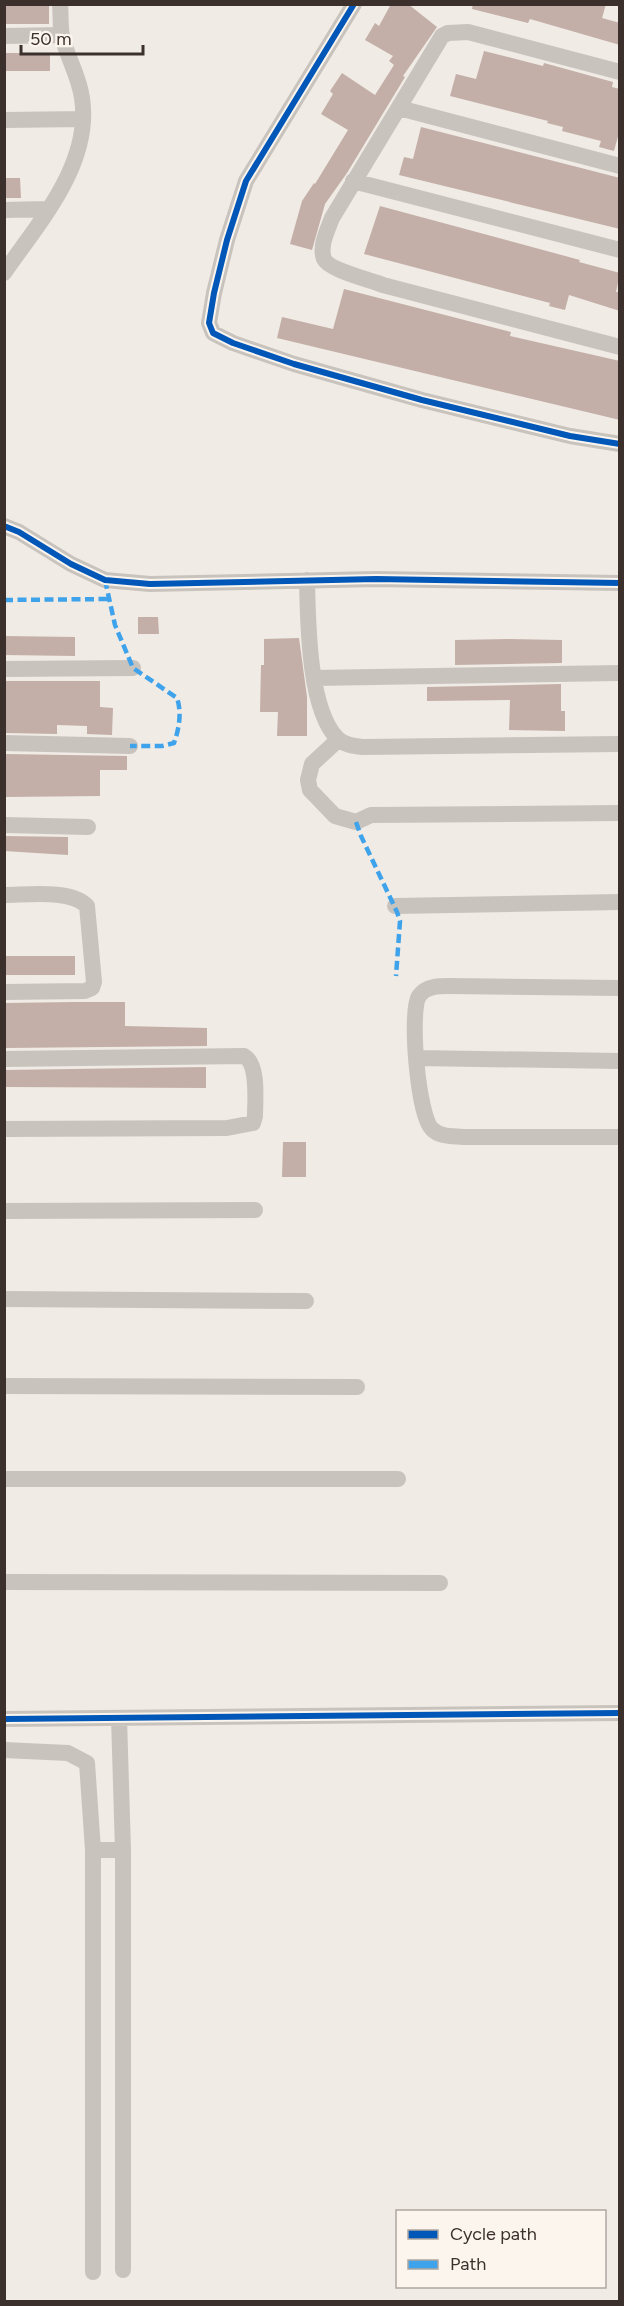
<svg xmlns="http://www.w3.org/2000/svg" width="624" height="2306" font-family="Figtree,sans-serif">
  <rect width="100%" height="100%" fill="#f0ebe5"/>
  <path fill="#c3afa7" d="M391,4H408L437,27L403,76L405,77L347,173L325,204L312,250L290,244L302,201L314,183L315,184L348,130L321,114L333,94L330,91L342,73L375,95L394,65L389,61L393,56L365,40L375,23L379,26Z
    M473,4H606L602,18L620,23V45L530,19L528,23L472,9Z
    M4,5H49V24H4Z
    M484,51L543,66L544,63L613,82L612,87L620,89V129L614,151L599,147L601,141L562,131L563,127L547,123L548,121L450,96L456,74L476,79Z
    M4,53H50V71H4Z
    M421,127L620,178V229L399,175L404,157L413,159Z
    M4,178H20L21,198H4Z
    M380,206L580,260L579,262L620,273L616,292H620V311L569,295L565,310L549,306L550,303L364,254Z
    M344,289L511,332L510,336L620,361V420L277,338L282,317L333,329Z
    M138,617H158L159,634H138Z
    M4,636L75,637V656L4,655Z
    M299,638L307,697V736H277L278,712H260L261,665H264V639Z
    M509,639L562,640V663L455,665V640Z
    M6,681H100V707L113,708L112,735L87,734V726L57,725V734L6,733Z
    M561,684V711H565V731L509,730L510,700L427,701V687Z
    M6,754L127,756V770H100V796L5,797Z
    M4,836L68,837V855L4,851Z
    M6,956H75V975H6Z
    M72,1002H125V1026L207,1028V1046L5,1048L6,1003Z
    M206,1067V1088L5,1087V1070Z
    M283,1142H306V1177H282Z"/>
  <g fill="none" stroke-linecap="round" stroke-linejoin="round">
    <path stroke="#c9c3be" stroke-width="16" d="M354,4L246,181L227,240L214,293L209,323L213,333L233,343L294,364L422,400L570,436L620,444
      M4,36L62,35
      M620,72L468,32L448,33L442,36L332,218C328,229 319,246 324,259C329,270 371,280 383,285L620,347
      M399,108L620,166
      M4,120L83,119
      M353,181L620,250
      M4,210L48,209
      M4,273C39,222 92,164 82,98C79,76 67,57 62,36C60,26 61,15 60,4
      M4,526L19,532L71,564L105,580L150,584L376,579L620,583
      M307,580C308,620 308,708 337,738C344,745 354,746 363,747L620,744
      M4,669L133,668
      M314,678L620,673
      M338,740L312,764L308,780L310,790L335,816L356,822L371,815L620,813
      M4,743L130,746
      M4,825L88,827
      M4,895C27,895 71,889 87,906L94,982L92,988L85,991L4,992
      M395,906L620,902
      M620,988L449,986C439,986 426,986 419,996C409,1012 418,1116 432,1129C440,1137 452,1136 463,1137H620
      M416,1058L620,1061
      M4,1059L244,1056C259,1064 255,1100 255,1116L253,1123L227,1128L4,1129
      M4,1211L255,1210
      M4,1299L306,1301
      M4,1386L357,1387
      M4,1479H398
      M4,1582L440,1583
      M119,1718L123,1850V2270
      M4,1719L620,1713
      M4,1750L68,1753L87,1763L93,1850V2272
      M93,1850H123"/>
    <path stroke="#3fa3eb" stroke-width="4.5" stroke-dasharray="9 4.5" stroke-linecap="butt" d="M105,580L115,625L133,668L177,698C182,713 179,729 174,743L162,746H130
      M4,600L109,599
      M356,822L361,836L397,912L400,921L396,976"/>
    <defs>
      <path id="cycleway" d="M354,4L246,181L227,240L214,293L209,323L213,333L233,343L294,364L422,400L570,436L620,444
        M4,526L19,532L71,564L105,580L150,584L376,579L620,583
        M4,1719L620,1713"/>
    </defs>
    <use href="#cycleway" stroke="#fbf5ee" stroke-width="10"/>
    <use href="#cycleway" stroke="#0057b8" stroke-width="6"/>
  </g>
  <rect width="624" height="2306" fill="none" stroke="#3b302b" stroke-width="12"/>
  <rect x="396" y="2210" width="210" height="78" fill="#fbf5ee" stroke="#aea6a0" stroke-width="1.5"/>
  <rect x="408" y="2230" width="30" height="9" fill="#0057b8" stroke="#aea6a0" stroke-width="1.5"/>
  <text x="450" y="2240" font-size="18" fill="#3b302b">Cycle path</text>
  <rect x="408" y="2260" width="30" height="9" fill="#3fa3eb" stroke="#aea6a0" stroke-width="1.5"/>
  <text x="450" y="2270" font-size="18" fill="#3b302b">Path</text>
  <path d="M21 45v9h122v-9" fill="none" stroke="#3b302b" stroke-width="3"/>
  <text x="30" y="45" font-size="18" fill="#3b302b" stroke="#fbf5ee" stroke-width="4.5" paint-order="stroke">50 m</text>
</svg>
